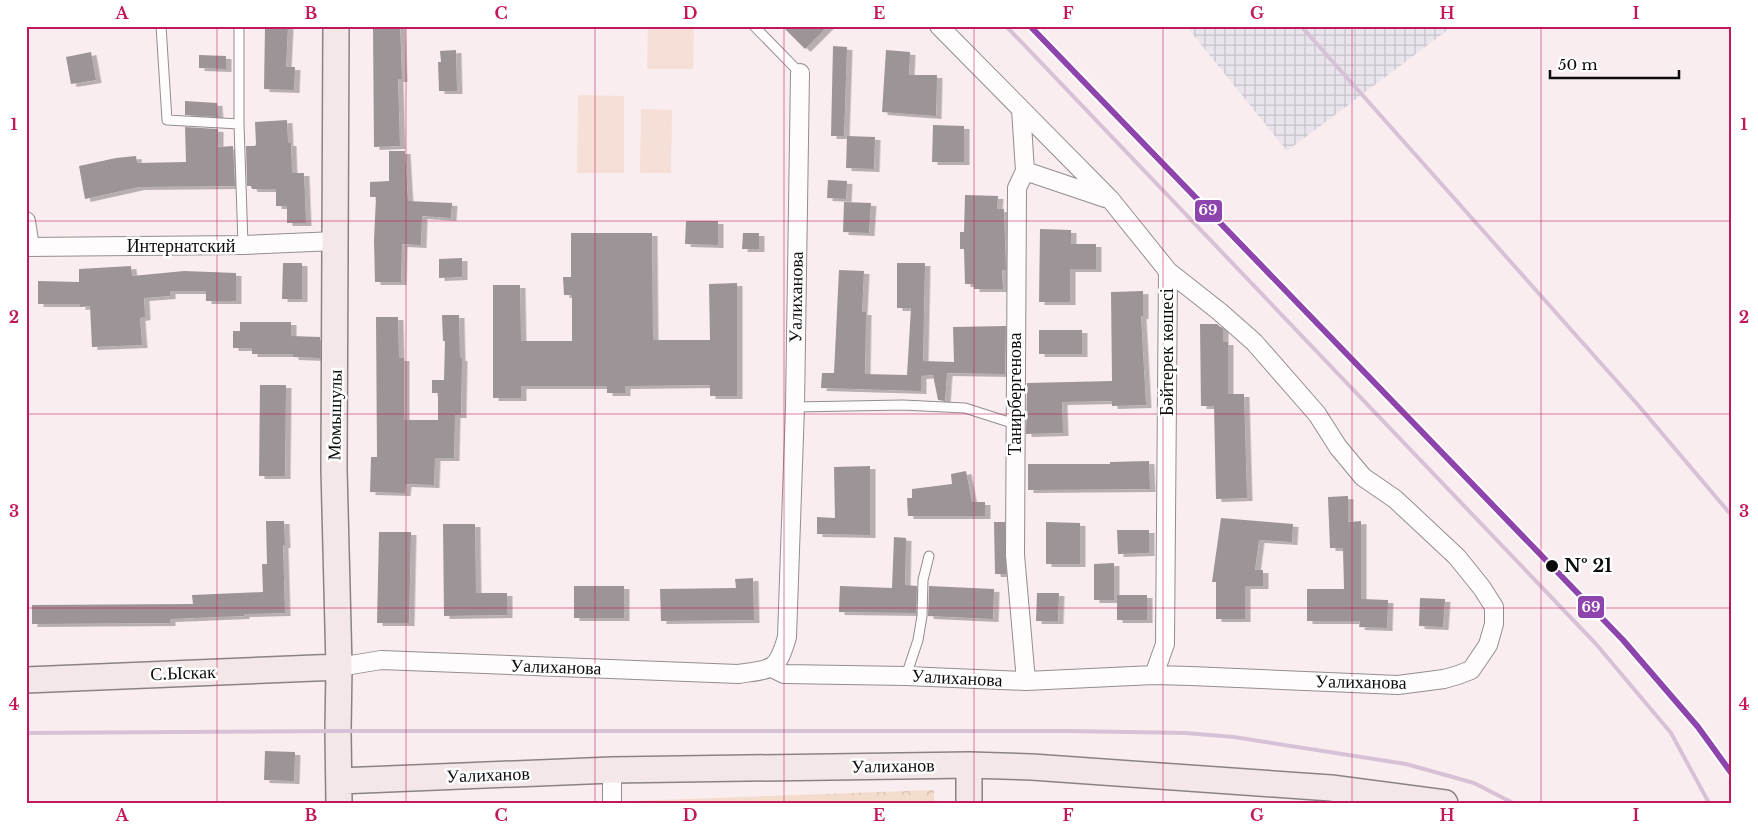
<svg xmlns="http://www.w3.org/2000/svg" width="1758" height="829" font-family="'Libre Baskerville',serif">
  <defs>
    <pattern id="industrial-grid" width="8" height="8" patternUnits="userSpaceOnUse" patternTransform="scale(1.25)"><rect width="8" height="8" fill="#eae5ed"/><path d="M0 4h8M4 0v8" fill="none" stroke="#c7c3ca"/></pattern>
    <pattern id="park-crowns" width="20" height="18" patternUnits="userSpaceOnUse" patternTransform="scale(1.25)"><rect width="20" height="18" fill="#f3dccc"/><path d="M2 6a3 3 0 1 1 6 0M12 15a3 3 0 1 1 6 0" fill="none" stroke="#cfbbae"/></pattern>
    <filter id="shadow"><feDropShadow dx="5.5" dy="3" stdDeviation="0" flood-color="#0004"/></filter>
  </defs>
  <rect width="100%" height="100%" fill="#faedf0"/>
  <path fill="url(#industrial-grid)" d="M1186,26H1453L1287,151Z"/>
  <path fill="url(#park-crowns)" d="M934,790V803H633V801Z"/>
  <path fill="#f6dfd6" d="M648,26H694L693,69H647Z
    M578,95L624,96V173H577Z
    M641,109L672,110L671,173H640Z"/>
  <path fill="#9c9496" filter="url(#shadow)" d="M265,26H288L286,67H295L294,90L264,89Z
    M373,26H400L402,79H398L400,146L374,147Z
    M782,26H828L805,49Z
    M833,46L847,47L844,136H831Z
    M456,50L457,91H439L438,62H441L440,51Z
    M886,50L910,52L909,75H937L936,116L882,112Z
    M91,52L96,80L71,84L66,57Z
    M199,55L226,56V69L199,68Z
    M185,101L217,103L218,117L185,115Z
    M287,120L288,143H291L292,173H304L306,223H287V206H276V189H252L251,186H247L246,146H255L256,144L255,122Z
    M933,125L964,126V162H932Z
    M185,127L218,129V147L233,146L235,186L139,187L85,199L79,166L116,158L136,156L137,163L186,162Z
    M847,136L875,137L874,169L846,168Z
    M389,151H405L408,201L452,203L451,218L422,216L421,245L402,244L401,282H375L374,240L376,197H370V182L389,181Z
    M828,180L847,181L846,199L827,198Z
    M965,195L998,196L997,209H1004L1006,270H1002L1003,289H974V284H965L964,249H960V232H964Z
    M844,202L871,203L869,233L843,232Z
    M686,221H718V245L685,244Z
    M1040,229L1071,230V244H1096V269H1070V302H1039Z
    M571,233H652L653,340H710L709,284L737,283V396H710V385L625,386V393H607V386H521V398H493V285H520L521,341H572V295H564L563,277H571Z
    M743,233H759V249H742Z
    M462,258V277L439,278V259Z
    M283,263H302V299H282Z
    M897,263H925L923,361L954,362L953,327L1006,326L1005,374L947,373L945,401L938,400L933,375L921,376V391L821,388L822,373H834L839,270L864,271L862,312H866L865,374L907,375L911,308H897Z
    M131,266L132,276L184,271L236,273V301H206V291H170V296L144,298L145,317L140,318L142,345L92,347L90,306L80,307V304H38V281L79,282V269Z
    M1143,291V316H1141L1146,405L1112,406V401L1062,402L1063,433L1026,434L1027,383L1112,381L1111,292Z
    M442,315H459L460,358H462L461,415H455L454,458H435L434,485L406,484L405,493L370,492L371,457H377L376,317H398L399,358H404V420H438V393H432V380H444L445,341H443Z
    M240,322H291V336L320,337V358L293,357V354H252V348H233V331H240Z
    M1200,324H1217L1223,329V342H1228V394H1244L1247,498L1216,499L1214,406H1201Z
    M1039,330H1082V354H1039Z
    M260,385H286L285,476H259Z
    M1149,461L1150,489L1028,490V464H1110V462Z
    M870,466V535L817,534V517L835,518L834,467Z
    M966,471L972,502H985V516H908L907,498H912V489L952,484L951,474Z
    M1348,496V522L1361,521V599L1388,600L1387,628L1359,627L1360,621H1307V589H1344L1343,548H1330L1328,497Z
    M1221,518L1293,524L1292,542L1259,540L1255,570H1263V586H1245V619H1216V582H1212Z
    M266,521H284L285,545H283L285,613L244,614V616L170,619V623L32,624V605L193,604L192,595L263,592L262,564H267Z
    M994,522H1005L1006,574H995Z
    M1046,522L1080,523V564H1046Z
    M443,524H475L476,593H507V615L444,616Z
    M1117,530H1149V553L1118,554Z
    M379,532H411L409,623H377Z
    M894,537L906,538L905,585L917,586L916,613L839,612L840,586L892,588Z
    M1114,563V600H1094V564Z
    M753,578L754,620L661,621L660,589L736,588L735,579Z
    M574,586H624V618H574Z
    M929,586L994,589L993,619L928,616Z
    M1037,593H1059L1058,621H1036Z
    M1117,595H1147V620H1117Z
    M1420,598L1445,599L1443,627L1419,626Z
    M265,751L295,752L294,781L264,780Z"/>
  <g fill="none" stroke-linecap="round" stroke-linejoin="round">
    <defs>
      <path id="lane" d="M161,26L167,120L239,124
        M239,26V124L243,245
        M754,26L800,73
        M795,407L903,405L965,408L1015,424
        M906,676L918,640L922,616L923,580L929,556"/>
      <path id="street" d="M939,26L1110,199L1168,271L1165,644L1154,675
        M1021,109L1025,171L1017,188L1015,555L1026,681
        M1025,171L1105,198
        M26,221L30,247
        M26,247L243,245L336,241
        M339,667L381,660L738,674C772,669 777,672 787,637L795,407L800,73
        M772,668L784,674L906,676L1026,681L1154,675L1191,676L1398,685L1444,679L1458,675L1471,670L1488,645L1494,624V607L1482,588L1457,557L1395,499L1363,477L1338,447L1317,414L1254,342L1220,312L1168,271
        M612,770V803"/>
      <path id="secondary" d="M336,26L334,469L339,667L338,731L339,803
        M26,680L339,667
        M969,765V803
        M339,781L612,770L969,765L1032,767L1331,788L1445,803"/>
    </defs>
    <use href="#lane" stroke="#938d8e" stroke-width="11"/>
    <use href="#street" stroke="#938d8e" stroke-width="20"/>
    <use href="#secondary" stroke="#898385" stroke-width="28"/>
    <use href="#lane" stroke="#fefcfd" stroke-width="9"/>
    <use href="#street" stroke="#fefcfd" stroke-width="18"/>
    <use href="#secondary" stroke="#f4e7e8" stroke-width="25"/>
    <path stroke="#d7c1d6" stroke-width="4" d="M1006,26L1596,644L1671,733L1709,803
      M1301,26L1638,405L1732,516
      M26,733L338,731H1070L1186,733L1234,737L1406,764L1474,783L1513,803"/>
    <defs>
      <path id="rail-1" d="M1030,26L1623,640L1698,727L1732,774"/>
    </defs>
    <use href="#rail-1" stroke="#fff" stroke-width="10"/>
    <use href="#rail-1" stroke="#8e44ad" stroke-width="6"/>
  </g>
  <path fill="none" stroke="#c2185b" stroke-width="1" stroke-opacity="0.55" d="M217,26V803M406,26V803M595,26V803M784,26V803M974,26V803M1163,26V803M1352,26V803M1541,26V803M26,221H1732M26,414H1732M26,608H1732"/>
  <circle fill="#0b0b0b" stroke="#fff" stroke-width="2" cx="1552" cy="566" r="7"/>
  <g text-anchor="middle" stroke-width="5" stroke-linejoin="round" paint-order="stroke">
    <g font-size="18" fill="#0b0b0b" stroke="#fff">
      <text x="181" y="252">Интернатский</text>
      <text transform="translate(796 297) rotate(-89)" y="6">Уалиханова</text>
      <text transform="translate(1167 352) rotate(-90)" y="6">Бәйтерек көшесі</text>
      <text transform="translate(1015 394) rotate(-90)" y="6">Танирбергенова</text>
      <text transform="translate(335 415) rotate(-89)" y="6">Момышулы</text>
      <text transform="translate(556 667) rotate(2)" y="6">Уалиханова</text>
      <text transform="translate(183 673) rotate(-2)" y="6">С.Ыскак</text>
      <text transform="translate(957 678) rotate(3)" y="6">Уалиханова</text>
      <text transform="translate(1361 682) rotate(1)" y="6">Уалиханова</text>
      <text transform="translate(893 766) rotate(-1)" y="6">Уалиханов</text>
      <text transform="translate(488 775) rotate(-2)" y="6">Уалиханов</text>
    </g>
    <g font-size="18" font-weight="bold" fill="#0b0b0b" stroke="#fff" text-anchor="start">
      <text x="1564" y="572">№ 21</text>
    </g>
  </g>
  <g stroke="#fff" stroke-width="2">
    <rect x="1194" y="199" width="29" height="24" rx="5" fill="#8e44ad"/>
    <rect x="1577" y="595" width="28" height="24" rx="5" fill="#8e44ad"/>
  </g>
  <g font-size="14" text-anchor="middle" font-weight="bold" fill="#fff">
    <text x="1208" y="215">69</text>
    <text x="1591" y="612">69</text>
  </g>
  <rect width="1758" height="829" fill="none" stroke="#ffffff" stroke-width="55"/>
  <path d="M1550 70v8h129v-8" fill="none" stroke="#0b0b0b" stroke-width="2.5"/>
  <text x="1558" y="70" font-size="15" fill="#0b0b0b" stroke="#ffffff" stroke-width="4" paint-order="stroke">50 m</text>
  <rect x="28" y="28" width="1702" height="774" fill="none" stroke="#c2185b" stroke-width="2"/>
  <g font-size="16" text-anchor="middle" font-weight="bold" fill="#c2185b">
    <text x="122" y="19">A</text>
    <text x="311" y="19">B</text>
    <text x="501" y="19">C</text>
    <text x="690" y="19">D</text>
    <text x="879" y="19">E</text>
    <text x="1068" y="19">F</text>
    <text x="1257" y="19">G</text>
    <text x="1447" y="19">H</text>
    <text x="1636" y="19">I</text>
    <text x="14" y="130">1</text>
    <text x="1744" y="130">1</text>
    <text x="14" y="323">2</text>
    <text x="1744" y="323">2</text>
    <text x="14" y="517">3</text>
    <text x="1744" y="517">3</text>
    <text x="14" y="710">4</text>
    <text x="1744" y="710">4</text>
    <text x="122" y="821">A</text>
    <text x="311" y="821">B</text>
    <text x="501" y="821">C</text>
    <text x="690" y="821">D</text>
    <text x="879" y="821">E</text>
    <text x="1068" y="821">F</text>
    <text x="1257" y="821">G</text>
    <text x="1447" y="821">H</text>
    <text x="1636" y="821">I</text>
  </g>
</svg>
